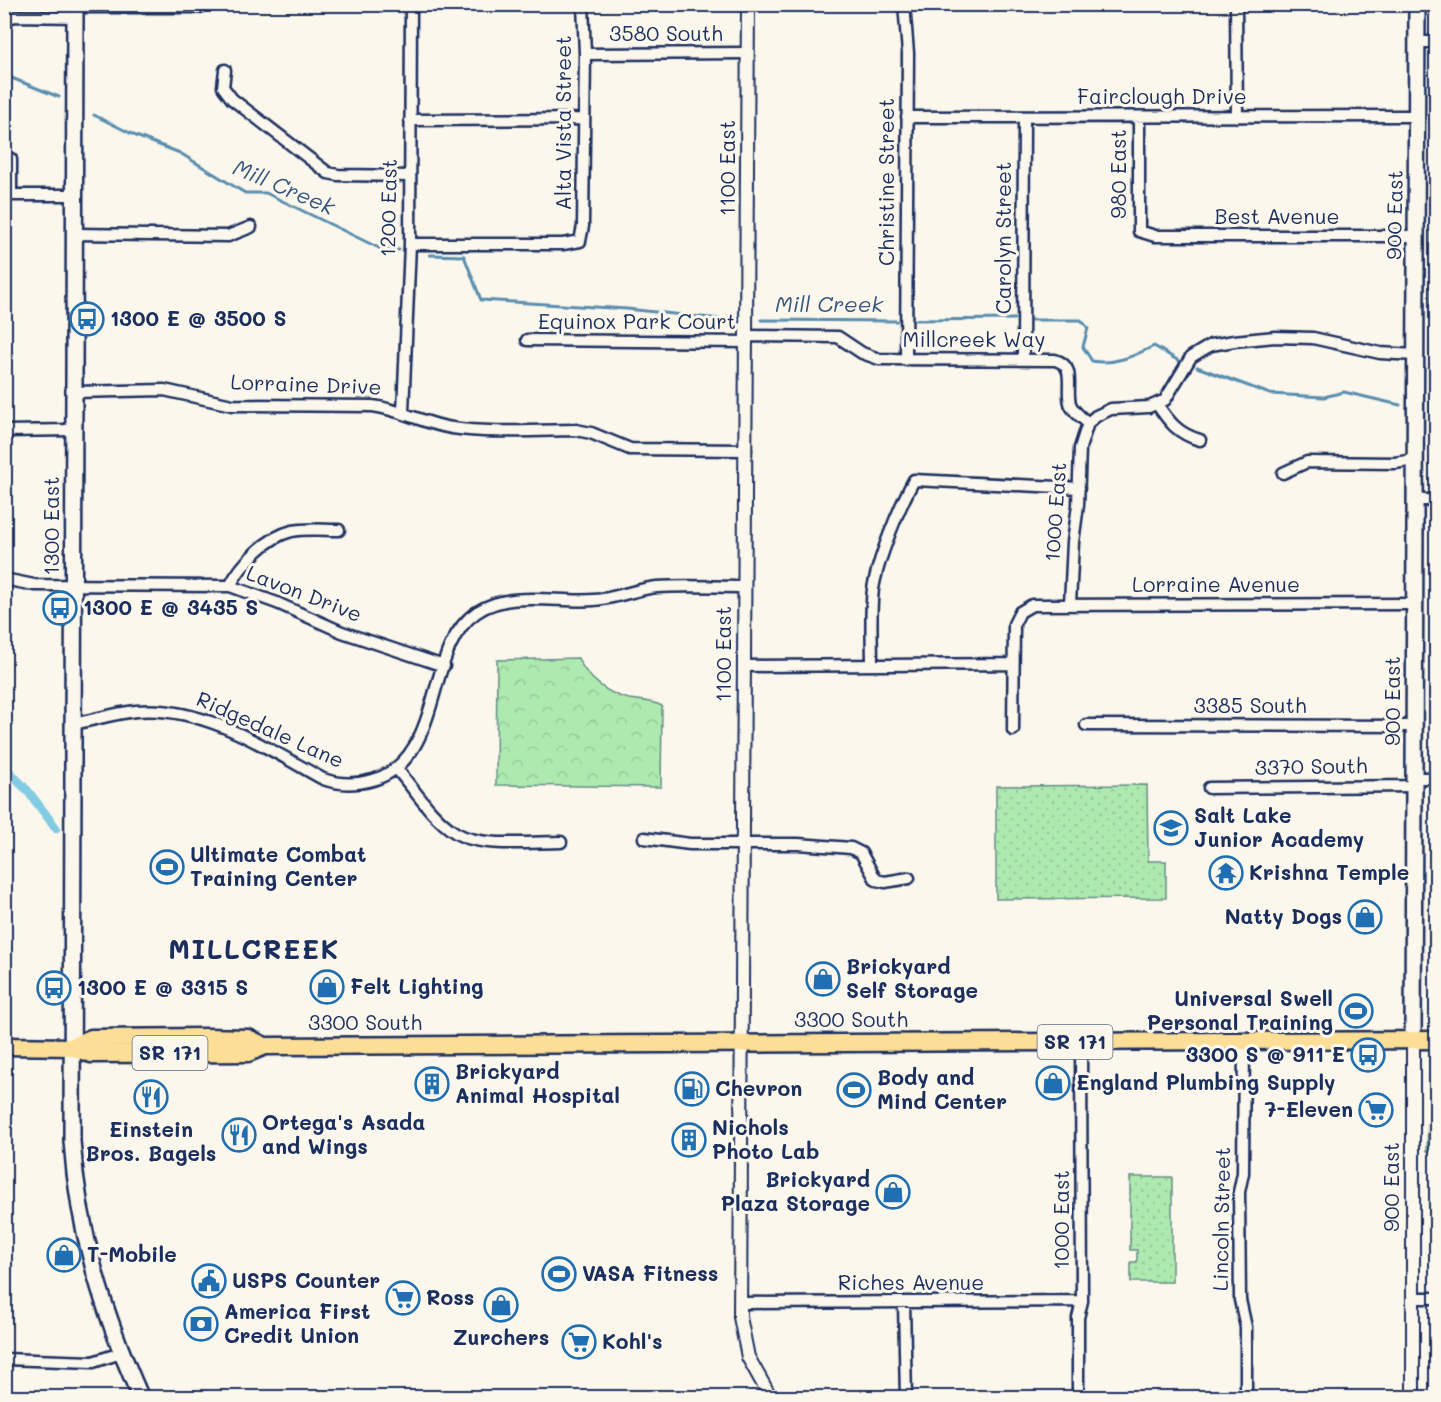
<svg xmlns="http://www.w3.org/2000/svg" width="1441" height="1402" font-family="Mali,sans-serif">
  <defs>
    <pattern id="grass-dots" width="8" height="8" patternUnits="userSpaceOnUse" patternTransform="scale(1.5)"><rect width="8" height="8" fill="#aeeaaf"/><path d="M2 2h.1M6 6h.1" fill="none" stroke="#95c999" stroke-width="1.8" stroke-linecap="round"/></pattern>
    <pattern id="park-crowns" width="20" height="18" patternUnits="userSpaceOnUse" patternTransform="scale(1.5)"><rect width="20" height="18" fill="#aeeaaf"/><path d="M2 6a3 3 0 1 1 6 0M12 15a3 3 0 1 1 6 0" fill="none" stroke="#95c999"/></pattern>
    <pattern id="garden-furrows" width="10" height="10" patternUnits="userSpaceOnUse" patternTransform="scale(1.5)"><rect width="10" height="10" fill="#aeeaaf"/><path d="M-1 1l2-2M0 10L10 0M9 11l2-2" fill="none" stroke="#95c999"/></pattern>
  </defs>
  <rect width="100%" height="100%" fill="#fbf7ec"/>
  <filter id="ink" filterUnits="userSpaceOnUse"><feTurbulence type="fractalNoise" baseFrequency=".0167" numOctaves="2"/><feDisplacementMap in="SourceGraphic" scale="12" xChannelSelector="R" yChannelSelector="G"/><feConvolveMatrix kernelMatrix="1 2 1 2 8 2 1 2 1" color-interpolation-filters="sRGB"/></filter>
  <g filter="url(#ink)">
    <path fill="url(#grass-dots)" stroke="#648c86" stroke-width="1.5" d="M1147,785L1148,861H1166V898L996,899V786Z
      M1130,1177H1172V1282H1131V1262H1137V1250H1130Z"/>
    <path fill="url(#park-crowns)" stroke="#648c86" stroke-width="1.5" d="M578,658C587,678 607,694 629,699C641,701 650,700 662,706L661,787L496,785L497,660Z
      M1430,1057H1436V1151H1427Z"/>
    <path fill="url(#garden-furrows)" stroke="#648c86" stroke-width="1.5" d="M1431,208H1436V418L1430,417Z"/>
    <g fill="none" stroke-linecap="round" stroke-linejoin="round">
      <path stroke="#598dae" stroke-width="3" d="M4,75L59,97
        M94,115L136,136L180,153L245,193H266L381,249L399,250
        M430,255L464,256L481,300L627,309L729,320
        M761,320L897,321
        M915,320L1014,319
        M1032,320H1081L1088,328L1083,347L1092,361C1115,365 1134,356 1154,346L1179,361
        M1197,367L1270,394L1324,397L1344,392L1400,405
        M1432,412L1436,414"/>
      <path stroke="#83cbe3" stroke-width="9" d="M4,767L27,790L56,828"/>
      <defs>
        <path id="minor" d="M904,4L908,53L906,360
          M1236,4L1237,117
          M75,7H200
          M4,19L16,16L75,17
          M1417,42H1436
          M585,54L748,53
          M225,70L223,87L232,99L328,173L338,175L410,176
          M907,117L1417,116
          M1139,117V231L1155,236H1415
          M410,120L584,119
          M11,159V195
          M4,195H74
          M75,234L228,236L251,227
          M410,244H563L580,241L583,226L585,54L583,4
          M746,336L838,337L862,353L879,359L1055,360C1078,366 1064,391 1071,406C1075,413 1082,418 1088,423
          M527,340L747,342
          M1023,359L1024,117
          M74,392L164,390L232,405L372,406C400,409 424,424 452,428C492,434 536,430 576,430L591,433L630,449L746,450
          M1157,404C1169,422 1178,434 1200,440
          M403,412L410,244L411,4
          M4,431L73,430
          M1283,473L1307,462L1395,463L1415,460
          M1415,500H1436
          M4,579L34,585L230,586L277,603L342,632L444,666
          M230,586C241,564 267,537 292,531C306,528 324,530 339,530
          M1070,604L1073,542L1078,505L1080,448L1088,423L1096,416L1111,409L1149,407L1165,400L1191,357L1211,345L1234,341L1275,337L1313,338L1380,353L1415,355
          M872,664C872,640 870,614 873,589C878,559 899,507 914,480L1079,488
          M744,666L1013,664
          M73,724C94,720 115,713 136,711C203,705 267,748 323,779C340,785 355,785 373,780C446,758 423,648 477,612C510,590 557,603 594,600C615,599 635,589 657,587C685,585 715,587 743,587
          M1086,725L1414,726
          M1013,730L1014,624L1020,612L1032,605L1415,604
          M396,768C414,789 432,818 456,833C481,848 531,842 561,842
          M1414,778H1436
          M1209,788L1414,786
          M644,838L690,844H798L851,848L861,853L876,880L885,882L909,878
          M1244,1041L1243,1173L1239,1192L1240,1300L1246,1327V1398
          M1413,1298H1436
          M741,1303L1082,1301
          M904,1303L906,1398
          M4,1359L93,1362L121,1353
          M1078,1398V1318L1082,1301L1081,1042"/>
        <path id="tertiary" d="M748,4L740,1317L748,1357L771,1398
          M1413,1041V1398"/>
        <path id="secondary" d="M75,4L72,1141C78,1232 104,1315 141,1398
          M1413,1041L1417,4"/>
        <path id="primary" d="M4,1046L71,1047L91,1054L248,1053L265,1046L1436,1040
          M71,1047L91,1038L206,1037L248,1038L265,1046"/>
      </defs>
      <use href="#minor" stroke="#1b2f5e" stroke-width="15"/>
      <use href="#tertiary" stroke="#1b2f5e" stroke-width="16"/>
      <use href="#secondary" stroke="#1b2f5e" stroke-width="20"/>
      <use href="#primary" stroke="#1b2f5e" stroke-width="21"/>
      <use href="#minor" stroke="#fbf7ec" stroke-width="10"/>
      <use href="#tertiary" stroke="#fbf7ec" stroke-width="12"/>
      <use href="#secondary" stroke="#fbf7ec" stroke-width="15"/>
      <use href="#primary" stroke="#fcde96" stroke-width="16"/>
    </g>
  </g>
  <defs>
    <symbol id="bus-ring" viewBox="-11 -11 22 22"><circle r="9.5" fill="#fbf7ec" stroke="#1f6fb2" stroke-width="1.5"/><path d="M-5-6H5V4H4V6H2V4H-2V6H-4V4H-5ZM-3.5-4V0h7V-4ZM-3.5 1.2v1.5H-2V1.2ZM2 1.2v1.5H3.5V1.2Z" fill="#1f6fb2"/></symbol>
    <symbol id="school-ring" viewBox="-11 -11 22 22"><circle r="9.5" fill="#fbf7ec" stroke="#1f6fb2" stroke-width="1.5"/><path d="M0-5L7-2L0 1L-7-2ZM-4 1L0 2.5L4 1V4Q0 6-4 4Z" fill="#1f6fb2"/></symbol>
    <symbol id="stadium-ring" viewBox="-11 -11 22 22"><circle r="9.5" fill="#fbf7ec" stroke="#1f6fb2" stroke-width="1.5"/><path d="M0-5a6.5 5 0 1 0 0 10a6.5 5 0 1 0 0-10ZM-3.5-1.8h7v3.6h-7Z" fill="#1f6fb2"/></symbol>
    <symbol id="temple-ring" viewBox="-11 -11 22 22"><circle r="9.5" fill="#fbf7ec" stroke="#1f6fb2" stroke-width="1.5"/><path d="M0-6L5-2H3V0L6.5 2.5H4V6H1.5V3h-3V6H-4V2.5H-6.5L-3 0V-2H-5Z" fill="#1f6fb2"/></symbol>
    <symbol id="shop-ring" viewBox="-11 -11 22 22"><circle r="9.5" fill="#fbf7ec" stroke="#1f6fb2" stroke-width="1.5"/><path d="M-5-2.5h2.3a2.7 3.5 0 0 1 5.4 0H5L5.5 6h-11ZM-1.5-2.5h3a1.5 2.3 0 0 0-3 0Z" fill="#1f6fb2"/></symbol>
    <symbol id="building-ring" viewBox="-11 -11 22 22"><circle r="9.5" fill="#fbf7ec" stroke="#1f6fb2" stroke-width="1.5"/><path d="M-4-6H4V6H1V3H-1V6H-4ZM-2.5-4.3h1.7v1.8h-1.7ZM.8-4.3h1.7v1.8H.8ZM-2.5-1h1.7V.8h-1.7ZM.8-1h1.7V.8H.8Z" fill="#1f6fb2"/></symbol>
    <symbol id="fuel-ring" viewBox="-11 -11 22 22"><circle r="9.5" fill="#fbf7ec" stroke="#1f6fb2" stroke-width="1.5"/><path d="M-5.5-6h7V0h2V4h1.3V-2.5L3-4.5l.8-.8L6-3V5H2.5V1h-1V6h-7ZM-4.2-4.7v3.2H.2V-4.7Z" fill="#1f6fb2"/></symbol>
    <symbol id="restaurant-ring" viewBox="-11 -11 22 22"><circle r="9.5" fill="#fbf7ec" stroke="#1f6fb2" stroke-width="1.5"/><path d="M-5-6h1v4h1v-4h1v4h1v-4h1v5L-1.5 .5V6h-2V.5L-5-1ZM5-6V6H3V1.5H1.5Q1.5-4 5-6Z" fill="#1f6fb2"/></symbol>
    <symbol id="supermarket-ring" viewBox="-11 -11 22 22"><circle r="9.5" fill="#fbf7ec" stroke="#1f6fb2" stroke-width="1.5"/><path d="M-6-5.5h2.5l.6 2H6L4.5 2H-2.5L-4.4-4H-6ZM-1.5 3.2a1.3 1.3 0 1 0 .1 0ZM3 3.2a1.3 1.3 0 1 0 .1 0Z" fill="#1f6fb2"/></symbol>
    <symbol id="civic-ring" viewBox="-11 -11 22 22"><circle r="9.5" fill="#fbf7ec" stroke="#1f6fb2" stroke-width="1.5"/><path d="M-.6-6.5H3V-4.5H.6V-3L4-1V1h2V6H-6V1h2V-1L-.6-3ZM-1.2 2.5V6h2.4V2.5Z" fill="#1f6fb2"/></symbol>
    <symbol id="bank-ring" viewBox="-11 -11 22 22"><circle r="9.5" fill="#fbf7ec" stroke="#1f6fb2" stroke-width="1.5"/><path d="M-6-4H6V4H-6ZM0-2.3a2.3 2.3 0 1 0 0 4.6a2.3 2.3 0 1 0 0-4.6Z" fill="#1f6fb2"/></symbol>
  </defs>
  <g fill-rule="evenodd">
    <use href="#bus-ring" x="68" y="300" width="38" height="38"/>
    <use href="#bus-ring" x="41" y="589" width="38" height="38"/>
    <use href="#school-ring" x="1152" y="809" width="38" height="38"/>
    <use href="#stadium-ring" x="148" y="848" width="38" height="38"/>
    <use href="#temple-ring" x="1207" y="854" width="38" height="38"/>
    <use href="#shop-ring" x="1346" y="898" width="38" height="38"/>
    <use href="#shop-ring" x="804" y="960" width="38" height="38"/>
    <use href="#shop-ring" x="308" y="968" width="38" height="38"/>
    <use href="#bus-ring" x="35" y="969" width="38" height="38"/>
    <use href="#stadium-ring" x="1337" y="992" width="38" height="38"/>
    <use href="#bus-ring" x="1349" y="1036" width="38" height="38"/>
    <use href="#shop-ring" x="1034" y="1064" width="38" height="38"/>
    <use href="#building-ring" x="413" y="1065" width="38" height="38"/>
    <use href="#fuel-ring" x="673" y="1070" width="38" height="38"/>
    <use href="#stadium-ring" x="835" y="1071" width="38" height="38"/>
    <use href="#restaurant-ring" x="132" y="1078" width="38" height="38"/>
    <use href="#supermarket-ring" x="1357" y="1091" width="38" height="38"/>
    <use href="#restaurant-ring" x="220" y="1116" width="38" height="38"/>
    <use href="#building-ring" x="670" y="1121" width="38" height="38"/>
    <use href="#shop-ring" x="874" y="1173" width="38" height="38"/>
    <use href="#shop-ring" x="45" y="1236" width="38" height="38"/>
    <use href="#stadium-ring" x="540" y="1255" width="38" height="38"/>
    <use href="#civic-ring" x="190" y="1262" width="38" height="38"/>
    <use href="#supermarket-ring" x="384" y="1279" width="38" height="38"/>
    <use href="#shop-ring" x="482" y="1286" width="38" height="38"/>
    <use href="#bank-ring" x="182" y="1305" width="38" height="38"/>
    <use href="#supermarket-ring" x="560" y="1323" width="38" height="38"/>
  </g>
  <g text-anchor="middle" stroke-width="6" stroke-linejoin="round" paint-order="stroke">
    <g fill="#fbf7ec" stroke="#5e6b89" stroke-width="1.5">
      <rect x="1037.5" y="1025" width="75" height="34" rx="4.5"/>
      <rect x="132.5" y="1036" width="75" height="34" rx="4.5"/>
    </g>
    <g font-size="20" font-weight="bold" fill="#1b2f5e">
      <text x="1075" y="1049">SR 171</text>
      <text x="170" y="1060">SR 171</text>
    </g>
    <g font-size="21" fill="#1b2f5e" stroke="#fbf7ec">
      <text x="666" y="41">3580 South</text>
      <text x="1162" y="104">Fairclough Drive</text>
      <text transform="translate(564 123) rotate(-90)" y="7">Alta Vista Street</text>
      <text transform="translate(728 168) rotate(-90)" y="7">1100 East</text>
      <text transform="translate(1119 174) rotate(-90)" y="7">980 East</text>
      <text transform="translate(887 182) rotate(-90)" y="7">Christine Street</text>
      <text transform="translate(389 208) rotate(-89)" y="7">1200 East</text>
      <text transform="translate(1395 215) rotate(-89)" y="7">900 East</text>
      <text x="1277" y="224">Best Avenue</text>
      <text transform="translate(1004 238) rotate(-90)" y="7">Carolyn Street</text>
      <text x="637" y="329">Equinox Park Court</text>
      <text x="974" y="347">Millcreek Way</text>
      <text transform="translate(306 385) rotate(2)" y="7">Lorraine Drive</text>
      <text transform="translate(1056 512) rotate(-86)" y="7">1000 East</text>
      <text transform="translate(52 526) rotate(-90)" y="7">1300 East</text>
      <text x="1216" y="592">Lorraine Avenue</text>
      <text transform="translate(304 594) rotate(21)" y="7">Lavon Drive</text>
      <text transform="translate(724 654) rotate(-90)" y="7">1100 East</text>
      <text transform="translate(1393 701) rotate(-90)" y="7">900 East</text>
      <text x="1250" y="713">3385 South</text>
      <text transform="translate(270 730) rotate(24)" y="7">Ridgedale Lane</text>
      <text transform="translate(1311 767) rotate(-1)" y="7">3370 South</text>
      <text x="851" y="1027">3300 South</text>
      <text x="365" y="1030">3300 South</text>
      <text transform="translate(1392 1187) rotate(-90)" y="7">900 East</text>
      <text transform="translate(1222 1219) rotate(-89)" y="7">Lincoln Street</text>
      <text transform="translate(1062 1220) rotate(-90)" y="7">1000 East</text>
      <text x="911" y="1290">Riches Avenue</text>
    </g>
    <g font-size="21" font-weight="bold" fill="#1b2f5e" stroke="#fbf7ec" text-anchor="start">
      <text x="110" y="326">1300 E @ 3500 S</text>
      <text x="83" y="615">1300 E @ 3435 S</text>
      <text x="1194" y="823">Salt Lake<tspan x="1194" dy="24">Junior Academy</tspan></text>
      <text x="190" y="862">Ultimate Combat<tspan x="190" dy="24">Training Center</tspan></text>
      <text x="1249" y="880">Krishna Temple</text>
      <text x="1342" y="924" text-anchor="end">Natty Dogs</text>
      <text x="846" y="974">Brickyard<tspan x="846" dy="24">Self Storage</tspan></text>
      <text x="350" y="994">Felt Lighting</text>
      <text x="77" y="995">1300 E @ 3315 S</text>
      <text x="1333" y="1006" text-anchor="end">Universal Swell<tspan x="1333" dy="24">Personal Training</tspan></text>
      <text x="1345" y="1062" text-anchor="end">3300 S @ 911 E</text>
      <text x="455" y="1079">Brickyard<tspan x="455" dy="24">Animal Hospital</tspan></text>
      <text x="877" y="1085">Body and<tspan x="877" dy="24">Mind Center</tspan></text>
      <text x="1076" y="1090">England Plumbing Supply</text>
      <text x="715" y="1096">Chevron</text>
      <text x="1353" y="1117" text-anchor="end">7-Eleven</text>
      <text x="262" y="1130">Ortega's Asada<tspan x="262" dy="24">and Wings</tspan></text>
      <text x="712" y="1135">Nichols<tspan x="712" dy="24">Photo Lab</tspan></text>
      <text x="151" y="1137" text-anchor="middle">Einstein<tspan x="151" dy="24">Bros. Bagels</tspan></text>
      <text x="870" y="1187" text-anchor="end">Brickyard<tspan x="870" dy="24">Plaza Storage</tspan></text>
      <text x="87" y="1262">T-Mobile</text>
      <text x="582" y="1281">VASA Fitness</text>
      <text x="232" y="1288">USPS Counter</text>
      <text x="426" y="1305">Ross</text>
      <text x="224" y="1319">America First<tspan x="224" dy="24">Credit Union</tspan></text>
      <text x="501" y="1345" text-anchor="middle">Zurchers</text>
      <text x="602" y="1349">Kohl's</text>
    </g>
    <g font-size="22" font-style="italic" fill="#35567f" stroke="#fbf7ec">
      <text transform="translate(284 187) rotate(23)" y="8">Mill Creek</text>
      <text x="829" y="312">Mill Creek</text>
    </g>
    <g font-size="27" font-weight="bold" letter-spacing="1.5" fill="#1b2f5e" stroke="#fbf7ec">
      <text x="254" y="959">MILLCREEK</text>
    </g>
  </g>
  <rect width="1441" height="1402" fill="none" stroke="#fbf7ec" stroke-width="24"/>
  <rect x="12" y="12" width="1417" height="1378" fill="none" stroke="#1b2f5e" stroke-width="2" filter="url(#ink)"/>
</svg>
